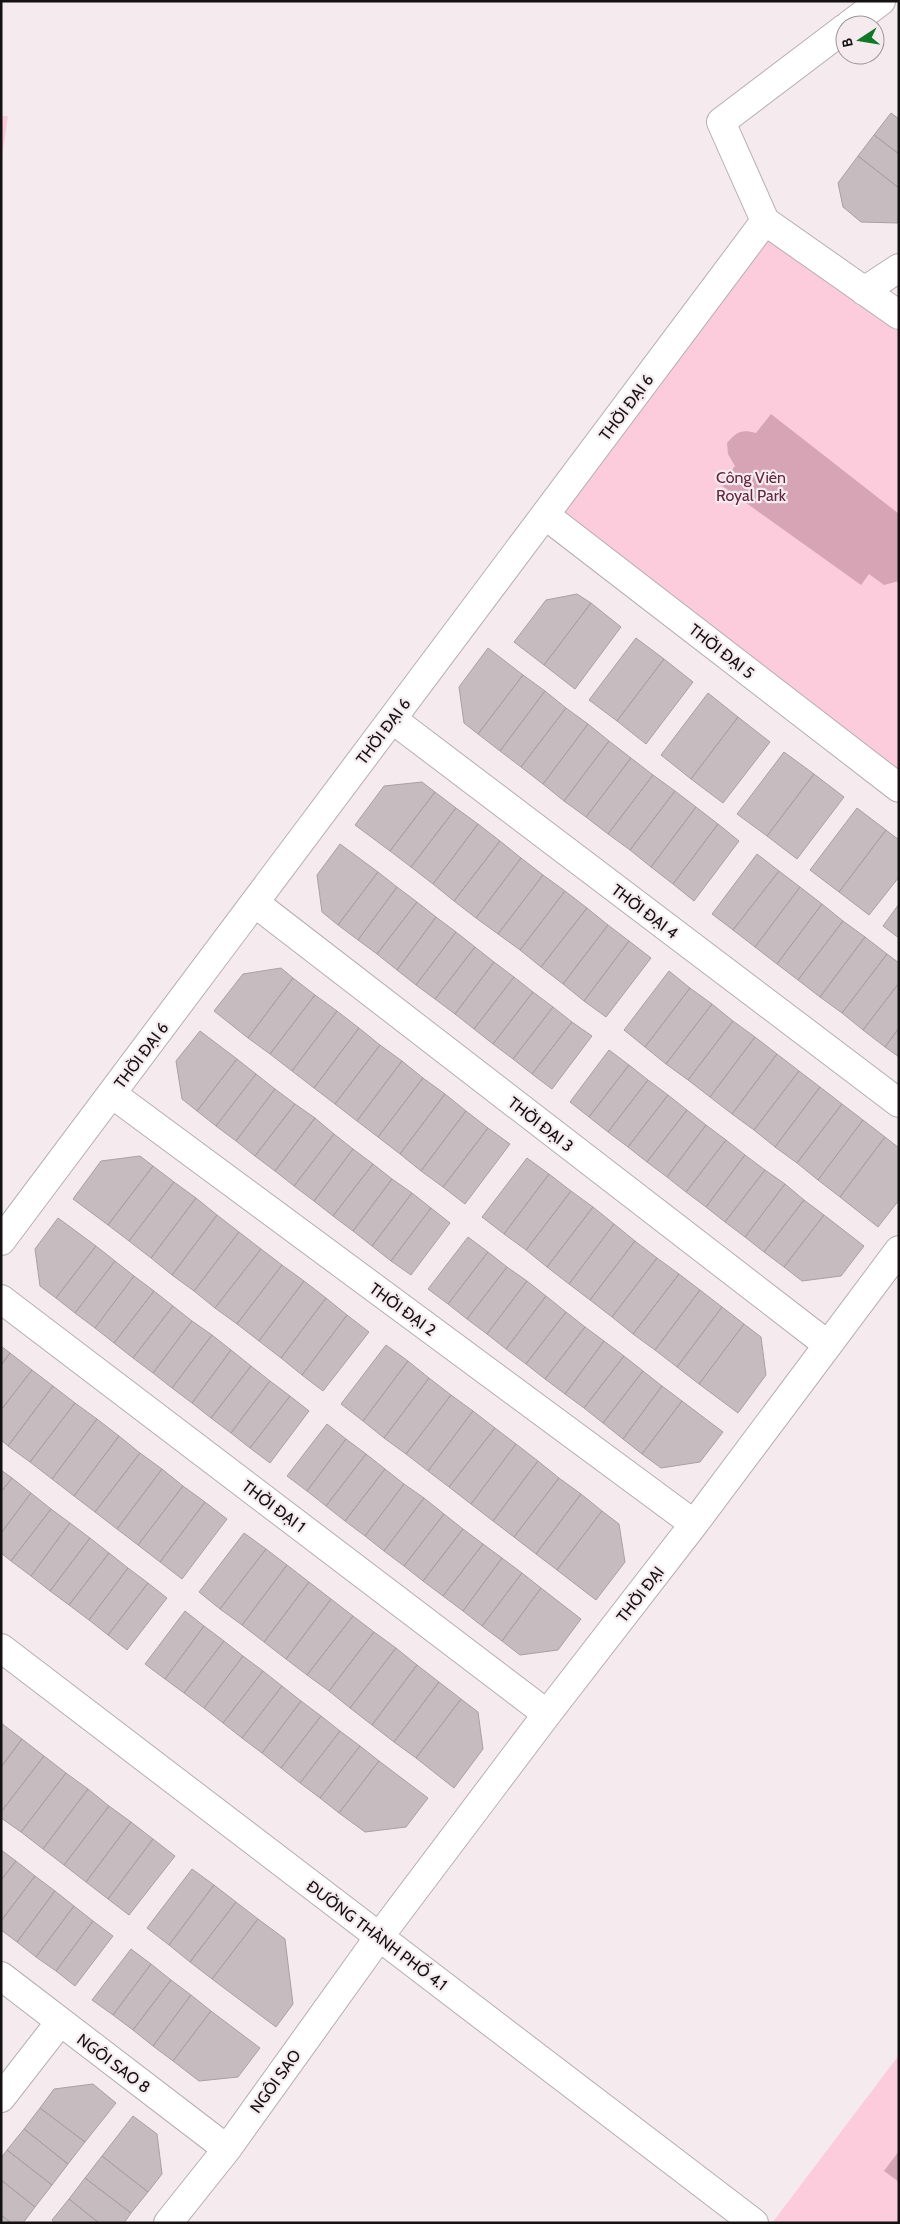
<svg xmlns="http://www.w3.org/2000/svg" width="900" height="2224" font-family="Cabin,sans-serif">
  <rect width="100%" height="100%" fill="#f5ebee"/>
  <path fill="#fccbdc" d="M1,116H8L1,163Z
    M765,221L899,315V788L545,515Z
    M899,2055V2223H772Z"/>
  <path fill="#d6a4b5" d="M771,414L899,514V581L884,585L869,574L861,585L721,485L735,466L728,454L727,443C737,431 742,429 756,433Z
    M899,2151V2182L884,2171Z"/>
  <path fill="#c6bcbf" stroke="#aaa0a3" d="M891,113L899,119V154L874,135Z
    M874,135L899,154V188L858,156Z
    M858,156L899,188L898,223L861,222L843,207L838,183Z
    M577,594L591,603L544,665L514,642L546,600Z
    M591,603L621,627L575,689L544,665Z
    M636,638L664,659L617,721L589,700Z
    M488,648L523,675L478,734L464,723L459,687Z
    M664,659L693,682L646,744L617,721Z
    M523,675L545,691L500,751L478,734Z
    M545,691L566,708L521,767L500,751Z
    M708,693L738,717L691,779L661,755Z
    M566,708L588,724L543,784L521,767Z
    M738,717L770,742L723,803L691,779Z
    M588,724L609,741L564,801L543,784Z
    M609,741L631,758L586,817L564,801Z
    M784,752L814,774L767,836L737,814Z
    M631,758L653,775L608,834L586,817Z
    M814,774L844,797L797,859L767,836Z
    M653,775L675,791L630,850L608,834Z
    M422,782L435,792L390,851L355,825L384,786Z
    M675,791L696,807L651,867L630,850Z
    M435,792L456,808L411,867L390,851Z
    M696,807L718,824L673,884L651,867Z
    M456,808L478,824L433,884L411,867Z
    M857,808L886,830L839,892L810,870Z
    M478,824L500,841L454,901L433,884Z
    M718,824L739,841L694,901L673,884Z
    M886,830L899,840V877L869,915L839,892Z
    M500,841L521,858L476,918L454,901Z
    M340,844L378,872L338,925L322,912L317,875Z
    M757,854L779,871L733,930L712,914Z
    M521,858L543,875L498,934L476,918Z
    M779,871L800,887L755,947L733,930Z
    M378,872L397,887L358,940L338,925Z
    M543,875L565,891L520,950L498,934Z
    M397,887L417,902L377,954L358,940Z
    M800,887L822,904L777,964L755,947Z
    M565,891L587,908L541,967L520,950Z
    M417,902L436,917L397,970L377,954Z
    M822,904L843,921L798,980L777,964Z
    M899,904V938L883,926Z
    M587,908L608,925L563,984L541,967Z
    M436,917L456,932L416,985L397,970Z
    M843,921L865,937L820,997L798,980Z
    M608,925L629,941L584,1001L563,984Z
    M456,932L475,947L435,999L416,985Z
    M865,937L887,954L842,1013L820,997Z
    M629,941L651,958L606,1017L584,1001Z
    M475,947L494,962L455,1014L435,999Z
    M887,954L899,963V983L863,1030L842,1013Z
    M494,962L514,977L474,1029L455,1014Z
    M281,968L293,978L248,1038L214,1011L243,974Z
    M669,971L690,988L645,1047L624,1030Z
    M514,977L533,992L493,1044L474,1029Z
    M293,978L315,995L270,1054L248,1038Z
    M899,983V1028L885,1047L863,1030Z
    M690,988L712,1004L666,1064L645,1047Z
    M533,992L553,1007L513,1059L493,1044Z
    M315,995L337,1011L292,1071L270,1054Z
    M712,1004L733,1021L688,1080L666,1064Z
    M553,1007L572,1022L532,1074L513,1059Z
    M337,1011L359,1028L314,1088L292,1071Z
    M733,1021L755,1037L710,1097L688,1080Z
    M572,1022L592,1036L552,1089L532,1074Z
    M359,1028L380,1045L335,1104L314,1088Z
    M899,1028V1057L885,1047Z
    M200,1031L237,1059L197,1111L182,1099L176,1061Z
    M755,1037L777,1054L732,1114L710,1097Z
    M380,1045L402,1061L357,1121L335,1104Z
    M609,1050L629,1065L589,1117L570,1102Z
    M777,1054L799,1071L754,1130L732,1114Z
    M237,1059L256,1074L216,1126L197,1111Z
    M402,1061L423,1078L378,1137L357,1121Z
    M629,1065L648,1080L608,1132L589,1117Z
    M799,1071L820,1087L775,1147L754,1130Z
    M256,1074L275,1089L236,1141L216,1126Z
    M423,1078L445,1094L400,1154L378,1137Z
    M648,1080L668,1095L628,1147L608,1132Z
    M820,1087L842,1104L797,1163L775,1147Z
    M275,1089L295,1104L255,1156L236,1141Z
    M445,1094L466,1111L421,1171L400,1154Z
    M668,1095L687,1110L647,1162L628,1147Z
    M295,1104L315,1118L275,1171L255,1156Z
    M842,1104L863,1120L818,1180L797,1163Z
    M687,1110L706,1125L667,1177L647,1162Z
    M466,1111L488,1128L443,1187L421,1171Z
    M315,1118L334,1134L294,1186L275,1171Z
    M863,1120L885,1137L840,1197L818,1180Z
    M706,1125L726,1140L686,1192L667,1177Z
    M488,1128L510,1144L465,1204L443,1187Z
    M334,1134L353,1149L314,1201L294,1186Z
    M885,1137L899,1148V1200L878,1227L840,1197Z
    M726,1140L745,1155L706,1207L686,1192Z
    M353,1149L373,1164L333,1216L314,1201Z
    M745,1155L765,1170L725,1222L706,1207Z
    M140,1156L153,1166L108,1225L73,1199L101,1161Z
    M527,1158L549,1174L504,1234L482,1217Z
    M373,1164L392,1179L353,1231L333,1216Z
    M153,1166L174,1182L129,1241L108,1225Z
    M765,1170L785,1184L745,1237L725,1222Z
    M549,1174L571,1191L526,1250L504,1234Z
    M392,1179L412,1193L372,1246L353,1231Z
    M174,1182L196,1198L151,1258L129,1241Z
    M785,1184L804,1200L764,1252L745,1237Z
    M571,1191L593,1207L547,1267L526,1250Z
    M412,1193L431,1208L391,1261L372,1246Z
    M196,1198L217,1215L172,1275L151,1258Z
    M804,1200L824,1215L784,1267L764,1252Z
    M593,1207L614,1224L569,1284L547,1267Z
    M431,1208L450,1223L411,1275L391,1261Z
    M217,1215L239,1232L194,1291L172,1275Z
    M824,1215L864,1246L841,1276L802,1281L784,1267Z
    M58,1218L96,1246L56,1298L40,1286L35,1249Z
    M614,1224L635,1241L590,1300L569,1284Z
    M239,1232L261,1249L215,1308L194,1291Z
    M468,1237L488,1252L448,1304L428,1289Z
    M635,1241L657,1258L612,1317L590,1300Z
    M96,1246L115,1261L75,1313L56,1298Z
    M261,1249L282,1265L237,1324L215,1308Z
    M488,1252L507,1267L467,1319L448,1304Z
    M657,1258L679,1274L633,1334L612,1317Z
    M115,1261L134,1276L95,1328L75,1313Z
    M282,1265L304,1281L259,1341L237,1324Z
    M507,1267L527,1281L487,1334L467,1319Z
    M679,1274L700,1290L655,1350L633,1334Z
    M134,1276L154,1291L114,1343L95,1328Z
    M304,1281L326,1298L281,1358L259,1341Z
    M527,1281L546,1296L506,1349L487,1334Z
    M700,1290L722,1307L677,1367L655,1350Z
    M154,1291L173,1306L133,1358L114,1343Z
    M546,1296L566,1312L526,1364L506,1349Z
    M326,1298L347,1315L302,1375L281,1358Z
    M173,1306L192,1321L153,1373L133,1358Z
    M722,1307L744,1324L699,1384L677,1367Z
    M566,1312L585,1327L545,1379L526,1364Z
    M347,1315L369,1332L323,1391L302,1375Z
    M192,1321L212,1335L172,1388L153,1373Z
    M744,1324L761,1337L766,1375L738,1413L699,1384Z
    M585,1327L604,1341L565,1394L545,1379Z
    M212,1335L231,1350L192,1403L172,1388Z
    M604,1341L624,1356L584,1408L565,1394Z
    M386,1345L408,1361L363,1421L341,1404Z
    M1,1346L10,1353L1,1365Z
    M231,1350L251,1366L211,1418L192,1403Z
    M10,1353L32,1370L1,1410V1365Z
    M624,1356L643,1371L603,1423L584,1408Z
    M408,1361L429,1378L384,1438L363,1421Z
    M251,1366L270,1381L231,1433L211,1418Z
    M32,1370L53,1386L8,1446L1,1440V1410Z
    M643,1371L662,1386L623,1439L603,1423Z
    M429,1378L451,1395L406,1454L384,1438Z
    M270,1381L290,1396L250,1448L231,1433Z
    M53,1386L75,1403L30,1462L8,1446Z
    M662,1386L682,1401L642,1454L623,1439Z
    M451,1395L473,1411L428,1471L406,1454Z
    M290,1396L309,1411L270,1463L250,1448Z
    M682,1401L723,1432L700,1462L661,1468L642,1454Z
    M75,1403L97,1419L52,1479L30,1462Z
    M473,1411L495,1428L449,1487L428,1471Z
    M97,1419L119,1436L74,1496L52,1479Z
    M327,1424L346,1439L307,1491L287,1476Z
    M495,1428L516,1444L471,1504L449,1487Z
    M119,1436L140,1453L95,1512L74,1496Z
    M346,1439L366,1454L326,1506L307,1491Z
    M516,1444L538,1461L493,1521L471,1504Z
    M140,1453L162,1469L117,1529L95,1512Z
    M366,1454L385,1469L345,1521L326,1506Z
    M538,1461L559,1478L514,1537L493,1521Z
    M162,1469L183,1486L138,1545L117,1529Z
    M385,1469L404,1484L365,1536L345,1521Z
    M1,1470L12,1478L1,1492Z
    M12,1478L31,1493L1,1533V1492Z
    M559,1478L581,1494L536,1554L514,1537Z
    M404,1484L424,1498L384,1551L365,1536Z
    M183,1486L205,1502L160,1562L138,1545Z
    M31,1493L51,1509L11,1561L1,1553V1533Z
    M581,1494L602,1511L557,1570L536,1554Z
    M424,1498L444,1514L404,1566L384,1551Z
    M205,1502L227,1519L182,1579L160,1562Z
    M51,1509L70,1523L31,1576L11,1561Z
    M602,1511L619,1524L625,1562L596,1600L557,1570Z
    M444,1514L463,1529L423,1581L404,1566Z
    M70,1523L90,1538L50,1591L31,1576Z
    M463,1529L483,1544L443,1596L423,1581Z
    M244,1533L266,1549L220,1609L199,1592Z
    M90,1538L109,1553L69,1605L50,1591Z
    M483,1544L502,1558L463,1611L443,1596Z
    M266,1549L287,1565L242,1625L220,1609Z
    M109,1553L128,1568L89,1620L69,1605Z
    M502,1558L522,1573L482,1626L463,1611Z
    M287,1565L309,1582L264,1642L242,1625Z
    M128,1568L148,1583L108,1635L89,1620Z
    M522,1573L541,1588L502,1641L482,1626Z
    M309,1582L331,1599L286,1659L264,1642Z
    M148,1583L167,1598L127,1650L108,1635Z
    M541,1588L581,1619L558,1650L520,1655L502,1641Z
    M331,1599L353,1616L307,1675L286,1659Z
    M185,1611L204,1626L165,1679L145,1664Z
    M353,1616L374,1632L329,1691L307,1675Z
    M204,1626L224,1641L184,1693L165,1679Z
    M374,1632L396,1648L350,1708L329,1691Z
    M224,1641L243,1656L204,1708L184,1693Z
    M396,1648L417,1665L372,1725L350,1708Z
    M243,1656L263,1671L223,1723L204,1708Z
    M417,1665L439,1682L394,1742L372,1725Z
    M263,1671L282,1686L242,1738L223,1723Z
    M439,1682L461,1699L416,1758L394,1742Z
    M282,1686L301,1701L262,1753L242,1738Z
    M461,1699L478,1712L483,1749L454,1788L416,1758Z
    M301,1701L321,1716L281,1768L262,1753Z
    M321,1716L340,1731L300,1783L281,1768Z
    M1,1723L22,1739L1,1767Z
    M340,1731L360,1746L320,1798L300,1783Z
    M22,1739L44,1756L1,1812V1767Z
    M360,1746L379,1761L339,1813L320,1798Z
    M44,1756L66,1773L21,1832L1,1818V1812Z
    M379,1761L428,1798L406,1827L365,1832L339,1813Z
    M66,1773L88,1789L43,1849L21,1832Z
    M88,1789L109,1806L64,1865L43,1849Z
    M109,1806L131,1822L86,1882L64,1865Z
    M131,1822L153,1839L108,1899L86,1882Z
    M153,1839L175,1856L129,1915L108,1899Z
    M1,1850L16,1861L1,1880Z
    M16,1861L35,1876L1,1921V1880Z
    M192,1869L214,1885L169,1945L147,1928Z
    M35,1876L55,1891L17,1942L1,1930V1921Z
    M214,1885L236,1902L190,1962L169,1945Z
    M55,1891L74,1906L36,1957L17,1942Z
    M236,1902L258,1919L212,1979L190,1962Z
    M74,1906L93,1921L56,1971L36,1957Z
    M258,1919L285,1939L293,2004L276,2027L212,1979Z
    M93,1921L113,1936L75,1986L56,1971Z
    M131,1949L151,1964L113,2015L92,2000Z
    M151,1964L171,1980L133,2030L113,2015Z
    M171,1980L191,1995L153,2046L133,2030Z
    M191,1995L211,2011L173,2061L153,2046Z
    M211,2011L260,2048L238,2077L199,2081L173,2061Z
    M93,2084L116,2103L85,2142L40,2108L54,2089Z
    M40,2108L85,2142L68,2164L24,2129Z
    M133,2116L157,2134L162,2174L148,2192L102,2156Z
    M24,2129L68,2164L52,2185L7,2150Z
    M7,2150L52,2185L35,2207L1,2180V2158Z
    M102,2156L148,2192L131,2213L85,2178Z
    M85,2178L131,2213L124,2223H99L69,2199Z
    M1,2180L35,2207L23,2223H11L1,2215Z
    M69,2199L99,2223H55L52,2220Z
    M1,2215L11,2223H1Z"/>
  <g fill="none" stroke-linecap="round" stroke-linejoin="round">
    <defs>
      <path id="minor" d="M849,25L881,1
        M845,28L721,122L765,221L899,315
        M864,291L899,268
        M545,515L899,788
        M392,719L899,1103
        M255,903L828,1345
        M112,1094L694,1524
        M1,1241L765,221
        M1,1299L547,1714
        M1,1648L754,2223
        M1,1976L227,2149
        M1,2098L60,2022
        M168,2223L227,2149L379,1937L547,1714L694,1524L899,1250"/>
    </defs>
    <use href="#minor" stroke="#b7adb0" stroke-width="30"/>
    <use href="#minor" stroke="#fff" stroke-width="28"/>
  </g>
  <g text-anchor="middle" stroke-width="4.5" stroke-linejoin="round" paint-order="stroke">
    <g font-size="16" fill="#151112" stroke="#f5ebee">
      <text transform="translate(626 407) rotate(-53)" y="6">THỜI ĐẠI 6</text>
      <text transform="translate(722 651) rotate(38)" y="6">THỜI ĐẠI 5</text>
      <text transform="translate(383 731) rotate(-53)" y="6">THỜI ĐẠI 6</text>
      <text transform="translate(645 911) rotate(37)" y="6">THỜI ĐẠI 4</text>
      <text transform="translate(141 1055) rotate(-53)" y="6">THỜI ĐẠI 6</text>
      <text transform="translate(541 1124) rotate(38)" y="6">THỜI ĐẠI 3</text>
      <text transform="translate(403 1309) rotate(36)" y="6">THỜI ĐẠI 2</text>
      <text transform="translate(274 1506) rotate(37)" y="6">THỜI ĐẠI 1</text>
      <text transform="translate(640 1594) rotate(-52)" y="6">THỜI ĐẠI</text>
      <text transform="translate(377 1935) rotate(37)" y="6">ĐƯỜNG THÀNH PHỐ 4.1</text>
      <text transform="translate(114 2063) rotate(37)" y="6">NGÔI SAO 8</text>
      <text transform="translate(275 2081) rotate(-54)" y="6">NGÔI SAO</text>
    </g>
    <g font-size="16" fill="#62253f" stroke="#f5ebee">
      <text x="751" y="483">Công Viên<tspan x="751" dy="18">Royal Park</tspan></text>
    </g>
  </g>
  <rect width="900" height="2224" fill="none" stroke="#151112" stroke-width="5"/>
  <g transform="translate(860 40) rotate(258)"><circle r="24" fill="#f5ebee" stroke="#9b9496"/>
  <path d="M0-4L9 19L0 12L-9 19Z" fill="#137729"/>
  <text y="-8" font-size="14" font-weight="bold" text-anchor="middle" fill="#151112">B</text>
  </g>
</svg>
